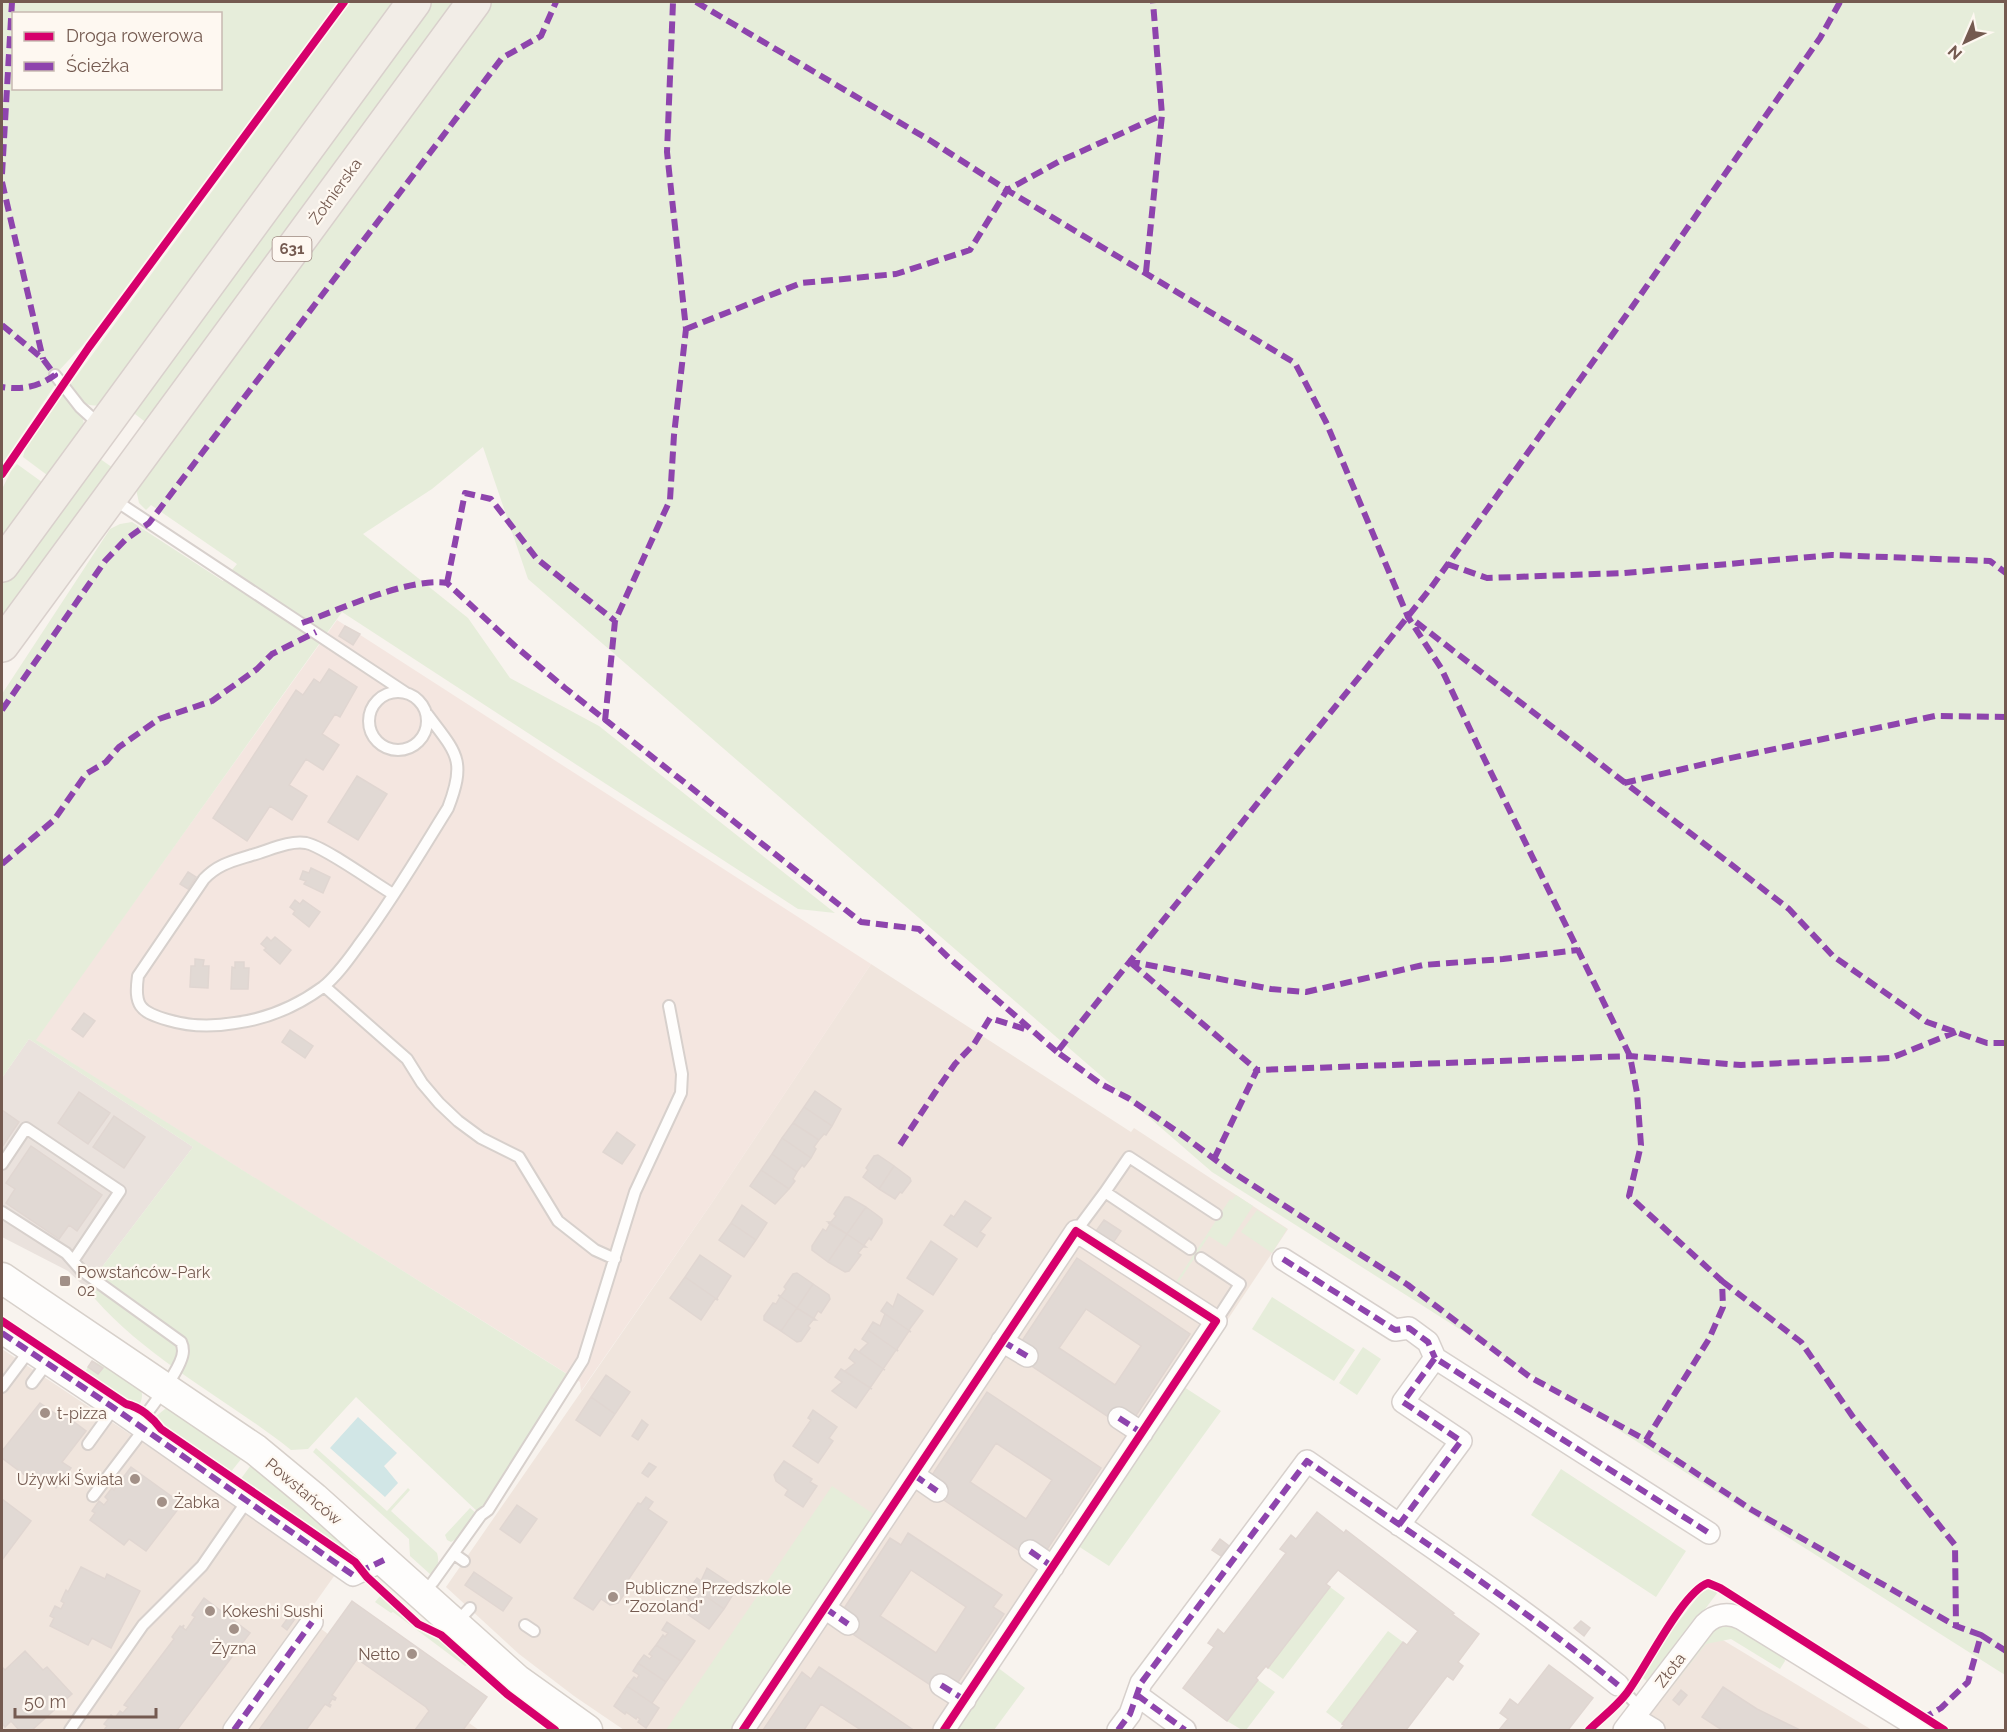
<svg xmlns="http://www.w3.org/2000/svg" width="2007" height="1732" font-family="Raleway,sans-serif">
  <rect width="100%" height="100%" fill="#f8f3ee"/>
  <path fill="#f0e5dd" d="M871,964L1131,1132L1134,1128L1288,1229L954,1730H624L574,1696L519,1654L446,1587L709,1207Z
    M2,1349L337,1572L305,1617L328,1634L352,1601L487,1697L469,1723L479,1730H2Z
    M1703,1628L1872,1730H1626Z"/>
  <path fill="#f4e6e0" d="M337,620L871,964L709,1207L581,1391L580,1382L35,1040Z"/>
  <path fill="#eae2dd" d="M29,1039L193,1147L86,1288L68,1271L2,1237V1078Z"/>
  <path fill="#e6edda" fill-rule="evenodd" d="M2,2H337L83,345L51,379L55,385L2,464ZM14,14H220V88H14Z
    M351,2H399L102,404C85,410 78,397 70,385Z
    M431,2H457L148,424L131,411Z
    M488,2H2005V1675L1212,1172L528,579L483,447L432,489L363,534L468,618L510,678L599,726L835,913L798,909L342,612L36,1040L567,1374L479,1513L356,1397L308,1449L291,1450C223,1396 140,1356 86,1288L193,1147L29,1039L2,1078V694L110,529L120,524L132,522L223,581L237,564L151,505L146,510L139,503L136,489Z
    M63,395L83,418L84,426L51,478L23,457L25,450Z
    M96,456L116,470L2,627V584Z
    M17,464L46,485L2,546V489L11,471Z
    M1236,1195L1253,1206L1226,1247L1209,1236L1176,1286L1174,1285L1230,1199L1232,1200Z
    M1257,1210L1287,1229L1272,1253L1241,1232Z
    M1272,1297L1355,1350L1334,1381L1252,1329Z
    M1363,1347L1381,1359L1357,1395L1339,1383Z
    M92,1361C104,1365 132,1378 139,1387C144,1393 142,1400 139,1406L127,1401L85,1372L88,1367L98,1374L102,1368Z
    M1184,1387L1221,1411L1109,1566L1078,1546Z
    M165,1409H170L242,1458L230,1473L165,1427L155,1417Z
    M316,1448L387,1511L408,1488L410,1490L391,1511L437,1553C440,1563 437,1567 431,1575L410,1556L409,1539L313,1452Z
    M251,1465L362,1560L361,1562L240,1480Z
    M1561,1469L1686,1551L1656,1597L1531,1515Z
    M832,1486L875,1515L730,1730H666Z
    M470,1508L476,1513L458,1538L451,1542L447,1540L445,1535Z
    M1330,1587L1345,1598L1283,1679L1268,1668Z
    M1708,1589L1718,1592L1649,1683L1643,1678L1656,1651L1700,1594Z
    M381,1595L418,1628L436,1637L467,1665L465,1666L393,1612L391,1613L375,1602Z
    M1726,1625L1737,1627L1784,1656L1785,1661L1780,1669L1731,1639L1706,1644L1667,1693L1664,1694L1711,1633L1715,1629Z
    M1388,1631L1403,1642L1342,1724L1326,1712Z
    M997,1667L1025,1688L994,1730H954Z
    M1258,1680L1275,1692L1246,1730H1242L1227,1721Z"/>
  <path fill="#d1e6e6" d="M358,1417L397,1453L384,1466L398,1483L385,1497L330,1448Z"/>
  <path fill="#e1d9d4" stroke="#e0d6d1" stroke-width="1.5" fill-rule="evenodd" d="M345,626L360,634L353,645L339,636Z
    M329,669L357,687L340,717L335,714L322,734L339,745L323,770L306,759L289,785L307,796L292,820L270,806L247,841L213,818L296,690L303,695L314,679L320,683Z
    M357,776L387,794L358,840L328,822Z
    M311,868L330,877L323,893L304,884L306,881L300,879L303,871L309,873Z
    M188,872L196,877L188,889L180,884Z
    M295,900L300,904L303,900L320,912L309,927L293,914L295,911L290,907Z
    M267,937L271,941L275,937L291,950L280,964L264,950L266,948L261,944Z
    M195,959L204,960L203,966H209L208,988L190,987L191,966H195Z
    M235,962H244V968H249L248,989H231L232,967L235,968Z
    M84,1013L95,1021L83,1037L72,1029Z
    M290,1030L313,1046L305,1058L282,1042Z
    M815,1091L841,1109L832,1126L804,1107Z
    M79,1092L110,1113L88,1144L58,1123Z
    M804,1107L832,1126L826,1135L824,1134L819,1140L793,1123Z
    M2,1110L19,1122L2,1147Z
    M114,1116L145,1137L124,1168L93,1147Z
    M793,1123L819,1140L814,1147L816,1149L811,1158L782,1138Z
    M617,1132L635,1145L622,1164L603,1152Z
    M782,1138L811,1158L804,1167L802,1165L797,1172L772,1154Z
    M31,1146L102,1195L77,1231L69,1225L59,1239L6,1203L15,1189L6,1183Z
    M772,1154L797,1172L793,1179L795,1181L789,1189L761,1170Z
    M878,1155L894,1166L879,1189L863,1177L868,1170L866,1168L874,1156Z
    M894,1166L910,1178L911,1181L902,1193L900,1192L895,1199L879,1189Z
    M761,1170L789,1189L775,1204L750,1186Z
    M845,1197H849L866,1207L847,1234L828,1222H831L836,1216L834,1214Z
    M965,1201L991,1218L980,1232L985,1235L977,1247L944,1225L951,1215L954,1217Z
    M742,1205L767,1223L756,1240L731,1223Z
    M866,1207L877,1215L882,1219V1223L871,1240L869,1238L864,1245L866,1247L847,1234Z
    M1104,1220L1121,1231L1113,1243L1096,1231Z
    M731,1223L756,1240L744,1257L719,1240Z
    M828,1223L847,1234L828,1262L812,1250V1246L823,1229L826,1231L830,1224Z
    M847,1234L866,1247H863L858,1253L861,1255L849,1271L845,1272L828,1262Z
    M931,1241L957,1259L933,1295L907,1278Z
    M700,1255L731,1276L717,1298L718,1300L685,1277Z
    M1077,1258L1190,1334L1133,1420L1116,1422L1024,1361L1020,1344ZM1086,1309L1141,1346L1115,1385L1059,1348Z
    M797,1273L813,1284L797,1308L778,1295L781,1296L786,1289L784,1287L793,1274Z
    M685,1277L718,1300L715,1299L701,1320L670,1298Z
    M813,1284L829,1295L830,1299L821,1313L818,1311L814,1318L816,1320L797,1308Z
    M898,1294L923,1311L909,1330L911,1332L881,1311L887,1302L893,1307Z
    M778,1295L797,1308L781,1331L764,1320V1316L773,1303L776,1304L780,1297Z
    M797,1308L816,1320H813L808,1326L810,1328L801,1341L797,1342L781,1331Z
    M885,1314L911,1332L909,1331L897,1349L898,1351L868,1330L873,1322L880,1326Z
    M868,1330L898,1351L896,1350L883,1369L885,1370L859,1352L868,1343L862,1339Z
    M855,1349L885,1370L883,1369L870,1388L872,1389L845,1371L855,1363L849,1358Z
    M92,1361L103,1368L98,1374L88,1367Z
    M841,1369L872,1389L870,1388L856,1408L832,1391L842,1382L835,1377Z
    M606,1375L630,1392L615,1414L591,1397Z
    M987,1392L1101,1468L1044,1554L1027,1556L935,1494L930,1478ZM996,1443L1052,1480L1026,1519L970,1482Z
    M591,1397L615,1414L600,1436L576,1420Z
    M40,1403L56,1414L58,1410L86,1431L62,1462L71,1468L56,1488L39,1475L34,1482L2,1458V1451Z
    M813,1410L837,1427L829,1438L833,1441L818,1463L793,1446L811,1420L808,1418Z
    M642,1420L648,1425L638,1440L632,1436Z
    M784,1461L812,1479L810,1482L817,1486L803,1507L785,1495L788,1490L776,1481L774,1475Z
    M649,1463L656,1467L648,1477L642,1473Z
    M131,1467L182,1504L146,1551L129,1539L124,1545L90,1520L95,1513L92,1511L99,1501L104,1505L108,1500L105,1497L112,1488L114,1490Z
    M646,1497L653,1502L648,1509L667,1522L624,1586L628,1589L618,1603L610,1605L601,1599L593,1610L574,1598L638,1503L641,1504Z
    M2,1499L31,1521L2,1560Z
    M517,1505L537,1519L520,1543L500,1529Z
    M1317,1512L1344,1533L1346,1530L1454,1613L1452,1614L1479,1634L1458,1662L1463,1666L1453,1680L1447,1676L1406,1730H1340L1344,1725L1342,1724L1403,1642L1407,1645L1418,1631L1338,1570L1326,1584L1330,1587L1268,1668L1266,1666L1256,1678L1258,1680L1227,1721L1183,1688L1214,1647L1208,1643L1218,1629L1224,1634L1286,1553L1280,1549L1291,1535L1296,1539Z
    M908,1533L1002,1595L993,1607L1004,1614L956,1685L938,1690L845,1629L843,1610L890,1538L901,1545ZM911,1570L966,1607L936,1653L880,1616Z
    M1220,1539L1229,1546L1221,1556L1212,1550Z
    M81,1567L105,1579L107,1574L140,1591L111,1648L92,1638L88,1645L50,1626L54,1618L50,1616L55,1606L61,1609L64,1603L61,1601L66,1590L68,1592Z
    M707,1568L737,1588L724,1609L691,1586L697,1578L701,1581Z
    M474,1572L512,1598L503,1611L465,1585Z
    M691,1586L724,1609L709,1629L680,1609L685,1601L687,1602L689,1599L685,1596Z
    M204,1598L250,1633L177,1730H104L107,1726L104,1724L111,1715L115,1718L120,1711L123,1713L128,1707L124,1705L174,1639L172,1637L180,1626L182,1627L184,1625L183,1628L186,1630L195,1617L192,1615Z
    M352,1601L487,1697L463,1730H415L429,1711L426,1707L357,1659L332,1695L336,1698L335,1700L332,1699L329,1704L331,1705L330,1707L325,1704L306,1730H259Z
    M292,1612L297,1616L287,1630L282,1626Z
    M1581,1621L1590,1628L1584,1636L1574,1628Z
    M667,1622L695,1641L681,1661L656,1645L663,1635L665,1637L668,1633L662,1630Z
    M656,1645L681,1661L666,1682L638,1663L644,1655L650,1659L652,1656L649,1654Z
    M25,1651L43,1670L47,1667L72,1694L32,1730H19L11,1721L5,1727L2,1723V1669L3,1668L5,1670Z
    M638,1663L666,1682L652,1703L627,1686L634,1677L637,1679L639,1675L633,1671Z
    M1549,1665L1593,1698L1568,1730H1499L1508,1719L1500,1713L1510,1699L1518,1705Z
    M819,1667L866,1698L912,1729L861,1730L821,1704L804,1730H763L802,1672L811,1679Z
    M627,1686L659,1708L646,1728L638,1722L640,1719L637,1717L636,1719L626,1712L625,1714L614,1706Z
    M1723,1687L1757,1709L1800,1730H1722L1702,1717Z
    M1681,1690L1687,1695L1679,1705L1673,1700Z"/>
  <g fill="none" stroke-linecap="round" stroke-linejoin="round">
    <defs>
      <path id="lane" d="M55,375L80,407L101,426
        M113,499L406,693
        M369 721a29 29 0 1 1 58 0a29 29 0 1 1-58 0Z
        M393,894C374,883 325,847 306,843C289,840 268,851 252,855C233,861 218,864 204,879L138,976C134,1005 139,1012 168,1020C191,1027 212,1027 235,1023C267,1019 297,1006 323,987C338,975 350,957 361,942C393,899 420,853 448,808C467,759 456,753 427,714
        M324,986L407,1059L422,1083L439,1103L458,1121L481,1138L519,1157L558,1221L595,1250L615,1259
        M2,1164L26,1128L120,1191L73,1261
        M1105,1192L1129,1157L1216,1214
        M2,1212L66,1253L81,1270L181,1342C182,1344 183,1349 183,1351C183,1368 149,1410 138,1425
        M1076,1231L1105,1192L1190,1249
        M1201,1258L1240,1284L1216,1321
        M32,1383L47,1363
        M2,1387L29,1351
        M88,1444L114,1408
        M93,1496L144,1429
        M454,1554L464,1561
        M424,1592L433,1582L481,1515L488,1510L583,1360L635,1192L681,1093L682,1074L669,1006
        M457,1622L470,1608
        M525,1625L534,1631
        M1618,1685L1641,1709
        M70,1730L143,1625L202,1566L247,1501"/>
      <path id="street" d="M1283,1259L1395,1330L1409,1328L1428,1342L1435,1358
        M2,1333L114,1408L353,1575L384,1560
        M1002,1341L1027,1356
        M1119,1418L1142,1433
        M914,1475L937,1491
        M1399,1525L1461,1441L1403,1402L1435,1358L1709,1533
        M1030,1551L1053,1567
        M825,1608L848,1624
        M941,1685L965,1700
        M1137,1695L1185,1730
        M1634,1718L1654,1730
        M234,1730L312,1622
        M743,1730L1076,1231L1216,1321L944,1730
        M1118,1730L1130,1714L1141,1683L1307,1461C1412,1534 1519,1604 1618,1685
        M1624,1730L1705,1624C1715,1614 1729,1612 1742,1619L1922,1730"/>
      <path id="secondary" d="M2,1278L256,1450L314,1498L517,1680L587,1730"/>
      <path id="primary" d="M2,565L414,2
        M2,645L474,2"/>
    </defs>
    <use href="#lane" stroke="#d7d0cc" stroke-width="14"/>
    <use href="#street" stroke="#d7d0cc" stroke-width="24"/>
    <use href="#secondary" stroke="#d7d0ca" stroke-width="33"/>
    <use href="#primary" stroke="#d9d0cc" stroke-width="36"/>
    <use href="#lane" stroke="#fefdfc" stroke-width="10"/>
    <use href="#street" stroke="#fefdfc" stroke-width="21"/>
    <use href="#secondary" stroke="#fefdfc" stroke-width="30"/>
    <use href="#primary" stroke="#f2ede7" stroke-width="33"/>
    <path stroke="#8e44ad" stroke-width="6" stroke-dasharray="12 6" stroke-linecap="butt" d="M696,2L931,141L1007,190L1295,363L1326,422L1408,617L1441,668L1478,746L1630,1056L1637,1093L1641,1145L1629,1196L1722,1281L1723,1307L1709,1339L1646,1440
      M1840,2L1820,38L1630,310L1430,589L1057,1052L1101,1084L1128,1098L1181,1134L1229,1170L1408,1285L1530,1377L1646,1440L1752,1510L1956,1626L1981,1635L1968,1682L1941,1708L1924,1718
      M2,174L12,2
      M2,182L43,359
      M1146,272L1162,115L1153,2
      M2,325L43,359L55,375C38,387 22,390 2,387
      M686,329L801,283L896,274L970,250L1007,190L1060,161L1162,115
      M1447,564L1487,578L1624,573L1832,555L1990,561L2006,573
      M447,583L465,493L491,499L537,559L615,621
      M1416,622L1789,909L1833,956L1927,1022L1987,1043H2006
      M302,623C339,610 409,577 447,583L515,646L565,688L861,922L919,929L949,958L1057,1052
      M2,710L105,561L125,540L149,523L502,58L541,36L556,2
      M605,721L615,621L670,500L674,435L686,329L667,152L673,2
      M1624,783L1721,760L1935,716L2006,717
      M2,864L54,820L86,774L106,762L119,747L159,719L212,701L257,669L272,654L316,632
      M1128,961L1271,989L1306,992L1423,965L1503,959L1578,950
      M1131,963L1257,1070
      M900,1145L934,1094L955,1064L974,1044L990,1018L1028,1030
      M1214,1159L1257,1070L1630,1056L1741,1065L1891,1058L1956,1032
      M1283,1259L1395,1330L1409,1328L1428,1342L1435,1358
      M1722,1281L1801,1342L1853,1417L1955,1545L1956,1626
      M2,1333L114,1408L353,1575L384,1560
      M1002,1341L1027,1356
      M1119,1418L1142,1433
      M914,1475L937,1491
      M1399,1525L1461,1441L1403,1402L1435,1358L1709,1533
      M1030,1551L1053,1567
      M825,1608L848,1624
      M1981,1635L2006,1651
      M941,1685L965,1700
      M1137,1695L1185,1730
      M234,1730L312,1622
      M1118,1730L1130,1714L1141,1683L1307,1461C1412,1534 1519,1604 1618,1685"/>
    <defs>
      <path id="cycleway" d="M2,474L89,347L344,2
        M2,1321L126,1404C140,1407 153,1418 161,1429L355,1562L367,1577L418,1624L441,1635L507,1694L555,1730
        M743,1730L1076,1231L1216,1321L944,1730
        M1589,1730C1601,1718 1615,1708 1626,1694C1644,1671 1682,1592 1708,1583L1720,1588L1944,1730"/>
    </defs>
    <use href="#cycleway" stroke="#fef8f1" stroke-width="11"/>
    <use href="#cycleway" stroke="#d6006c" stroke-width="8"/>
  </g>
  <g fill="#a29087" stroke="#fef8f1" stroke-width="2">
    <rect x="59" y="1275" width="12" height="12" rx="3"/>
    <circle cx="45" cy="1413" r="6"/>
    <circle cx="135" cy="1479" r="6"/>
    <circle cx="162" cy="1502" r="6"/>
    <circle cx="613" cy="1597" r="6"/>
    <circle cx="210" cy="1611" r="6"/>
    <circle cx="234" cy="1629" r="6"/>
    <circle cx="412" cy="1654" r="6"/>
  </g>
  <g text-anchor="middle" stroke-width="4.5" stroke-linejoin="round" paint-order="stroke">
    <rect fill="#fef8f1" stroke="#9d8980" stroke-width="1.5" x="272.5" y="237" width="39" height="24" rx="4.5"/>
    <g font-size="15" font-weight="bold" fill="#745a50">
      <text x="292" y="254">631</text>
    </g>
    <g font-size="16" fill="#745a50" stroke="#fef8f1">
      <text transform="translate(335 191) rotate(-54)" y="6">Żołnierska</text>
      <text transform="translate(304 1491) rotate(40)" y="6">Powstańców</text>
      <text transform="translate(1670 1670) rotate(-53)" y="6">Złota</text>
    </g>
    <g font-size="16" fill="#745a50" stroke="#fef8f1" text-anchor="start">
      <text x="77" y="1278">Powstańców-Park<tspan x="77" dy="18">02</tspan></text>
      <text x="57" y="1419">t-pizza</text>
      <text x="123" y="1485" text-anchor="end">Używki Świata</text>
      <text x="174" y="1508">Żabka</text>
      <text x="625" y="1594">Publiczne Przedszkole<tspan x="625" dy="18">"Zozoland"</tspan></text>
      <text x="222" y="1617">Kokeshi Sushi</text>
      <text x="234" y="1654" text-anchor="middle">Żyzna</text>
      <text x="400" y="1660" text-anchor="end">Netto</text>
    </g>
  </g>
  <rect width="2007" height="1732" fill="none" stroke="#745a50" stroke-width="6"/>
  <rect x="12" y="12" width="210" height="78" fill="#fef8f1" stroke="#c7b9b1" stroke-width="1.5"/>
  <rect x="24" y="32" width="30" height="9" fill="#d6006c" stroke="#c7b9b1" stroke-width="1.5"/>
  <text x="66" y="42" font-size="18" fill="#745a50">Droga rowerowa</text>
  <rect x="24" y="62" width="30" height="9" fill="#8e44ad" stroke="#c7b9b1" stroke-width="1.5"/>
  <text x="66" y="72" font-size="18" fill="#745a50">Ścieżka</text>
  <g transform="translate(1965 42) rotate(224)" stroke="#fef8f1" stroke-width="4.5" paint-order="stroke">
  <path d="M0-4.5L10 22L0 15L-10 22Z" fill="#745a50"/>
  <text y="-9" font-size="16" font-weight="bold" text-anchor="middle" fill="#745a50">N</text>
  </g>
  <path d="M15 1708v9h141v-9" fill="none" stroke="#745a50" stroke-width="3"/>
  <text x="24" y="1708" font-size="18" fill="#745a50" stroke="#fef8f1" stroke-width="4.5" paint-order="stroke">50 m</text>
</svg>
